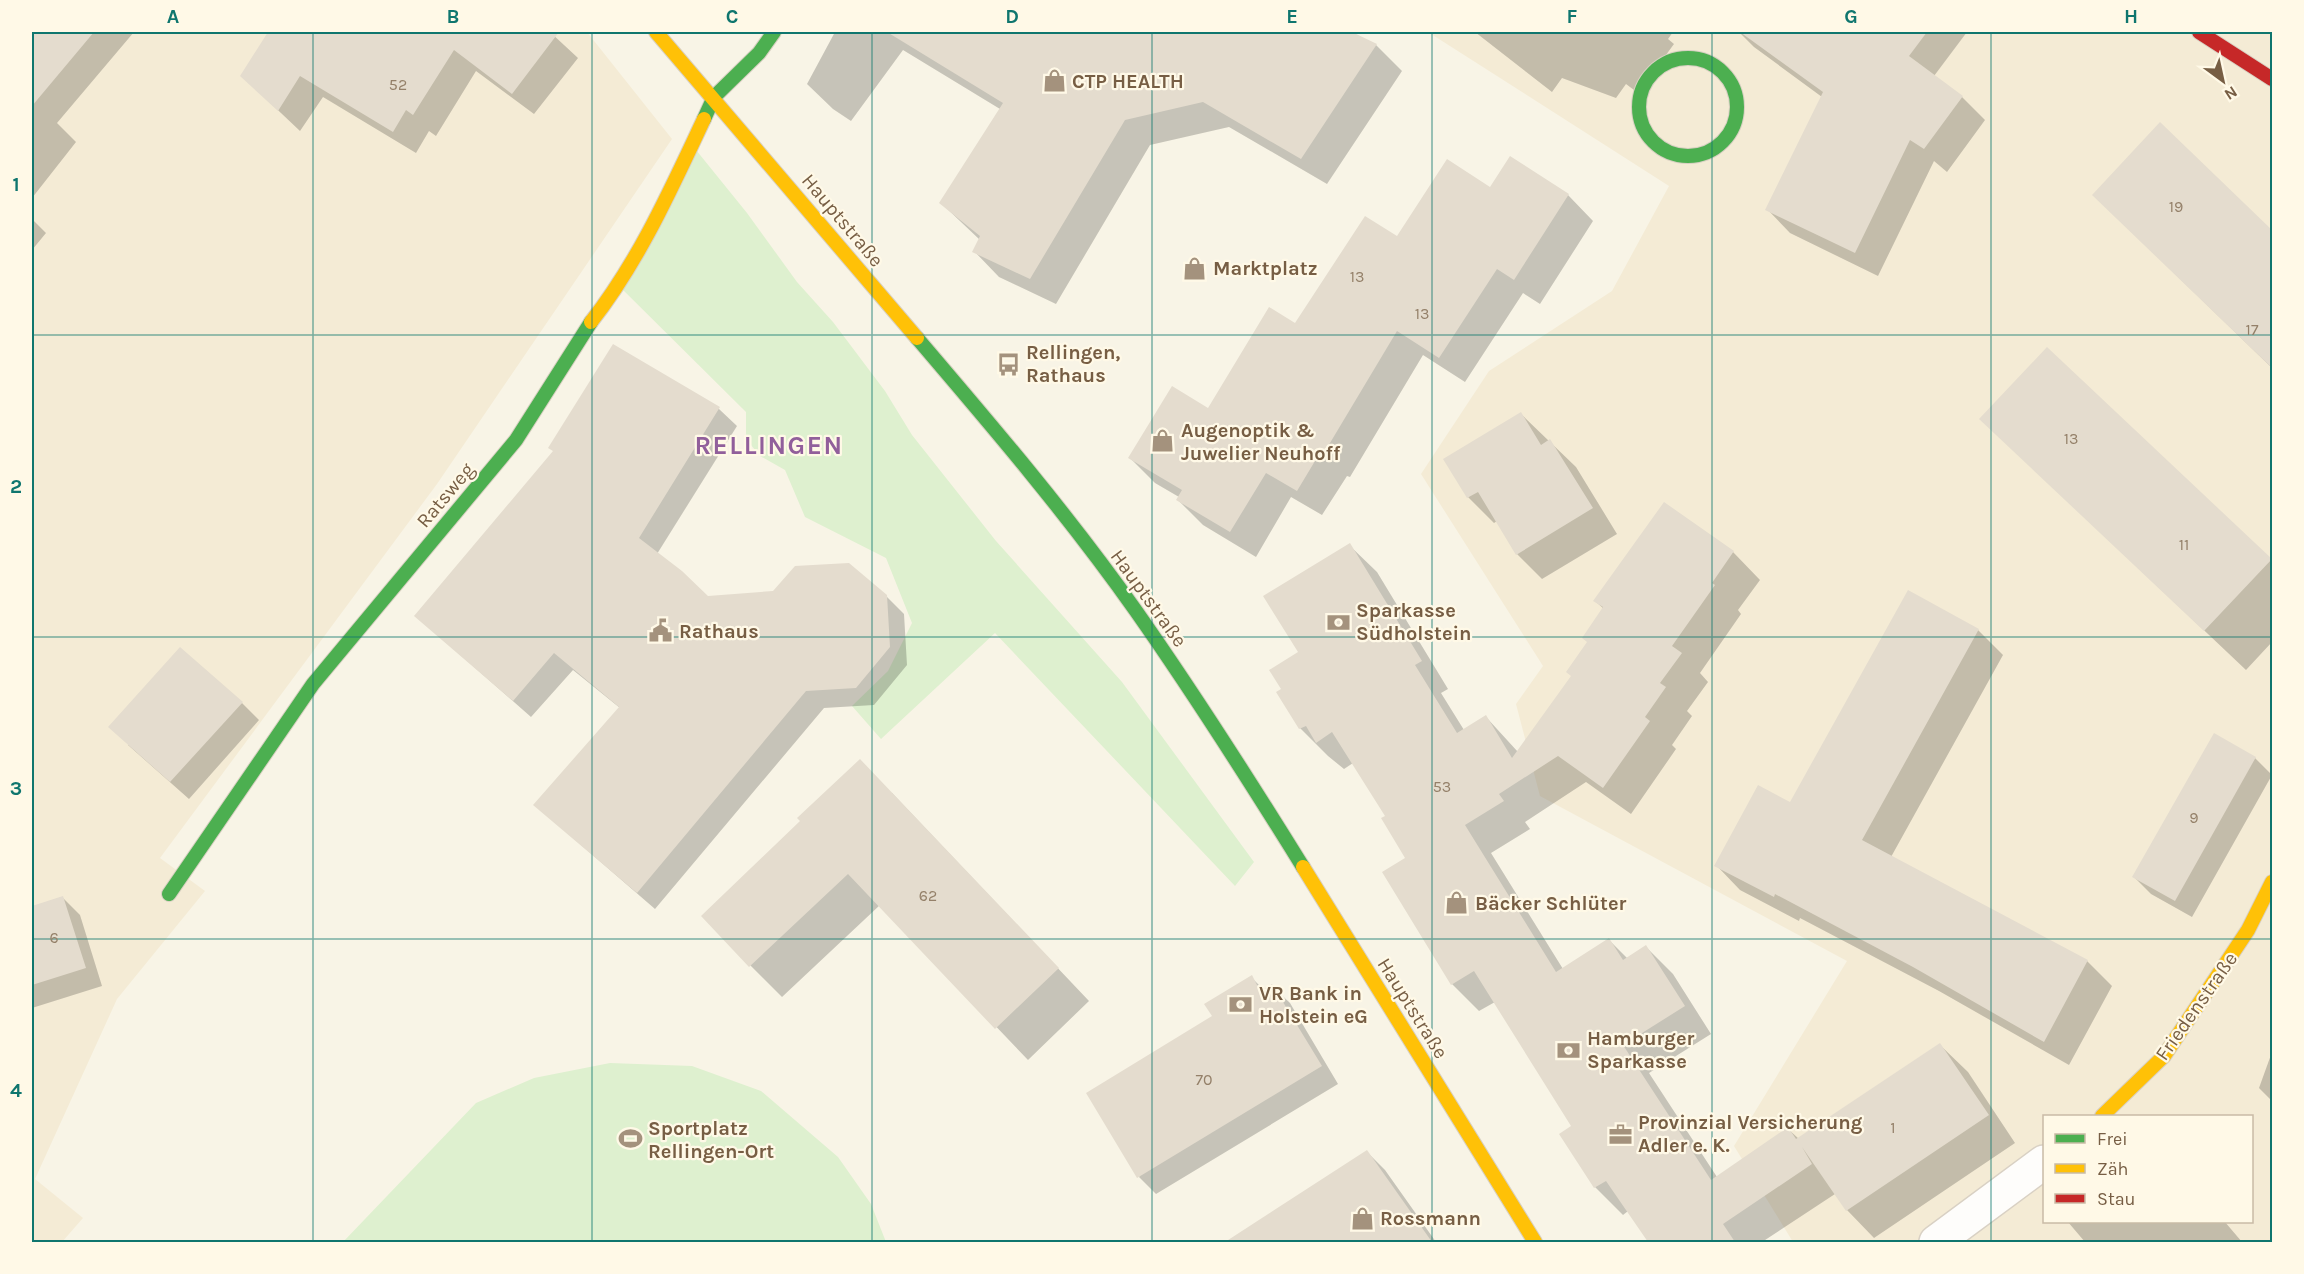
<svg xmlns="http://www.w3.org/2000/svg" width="2304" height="1274" font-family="Karla,sans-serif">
  <rect width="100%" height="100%" fill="#f8f4e6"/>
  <path fill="#f4ebd5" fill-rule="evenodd" d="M32,32H587L672,139L437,484L160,858L205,891L117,999L35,1179L83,1218L62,1242H32Z
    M1428,32H2272V1242H1793L1734,1146L1847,961L1540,796L1516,704L1543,666L1421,474L1489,371L1612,291L1669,186ZM2044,1116H2252V1222H2044Z"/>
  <path fill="#def0cf" d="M692,145L747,213L797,282L833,322L885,391L912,435L996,541L1122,682L1254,862L1235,886L995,633L881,739L852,706L888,671L912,623L886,558L805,517L785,470L760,456L746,439V412L619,286Z
    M610,1063L692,1066L761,1091L838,1157L871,1204L886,1242H343L476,1103L534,1078Z"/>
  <path fill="#0003" d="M32,32H134L57,123L76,142L32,198Z
    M270,32H550L578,58L534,114L476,71L436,136L429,131L416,153L323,97L300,131L242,76Z
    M835,32H1349L1376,45L1402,71L1327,184L1229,127L1150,145L1056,304L999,277L974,251L980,240L941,203L1000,109L903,50L851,121L833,109L807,84Z
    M1475,32H1673L1668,39L1674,44L1638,93L1626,84L1616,98L1562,78L1552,92Z
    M1739,32H1967L1934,76L1962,97L1985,120L1947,172L1934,161L1878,276L1790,233L1767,209L1822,97L1754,47Z
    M2161,125L2272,232V368L2135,235Z
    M1491,189L1568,195L1593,221L1540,304L1523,293L1465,382L1423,355L1350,477L1347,476L1322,515L1291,497L1256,557L1203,525L1178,500L1179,497L1155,483L1130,458L1208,410L1296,325L1398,238Z
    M32,219L46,233L32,250Z
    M614,346L719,409L737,426L657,554L707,598L886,596L904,614L907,665L874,705L824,708L655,909L535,805L620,708L573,670L531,717L416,616L554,451Z
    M2047,349L2272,562V642L2246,670L1981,419Z
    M1521,414L1576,467L1617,534L1542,579L1517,554L1497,521L1494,523L1468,497L1445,460Z
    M1349,545L1377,572L1448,689L1441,693L1464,730L1486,717L1518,752L1572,677L1604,609L1595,601L1733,552L1760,580L1738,610L1741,614L1700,673L1708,682L1687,711L1692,716L1672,745L1676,749L1631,814L1586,782L1525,822L1530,829L1491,853L1563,969L1609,940L1627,958L1646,947L1673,974L1711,1034L1649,1073L1717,1177L1788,1129L1799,1139L1940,1045L1968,1072L2015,1143L1874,1238L1847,1210L1835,1194L1762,1242H1649L1628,1211L1623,1215L1595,1187L1561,1134L1573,1127L1495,1002L1479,1011L1452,984L1407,858L1387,816L1353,763L1344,769L1328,756L1300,728L1278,693L1284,690Z
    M1978,630L2003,655L1891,857L2087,961L2112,986L2069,1065L1939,991L1800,918L1799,921L1740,890L1716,865L1790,804Z
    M242,703L259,720L189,799L128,745Z
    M2255,758L2272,775L2192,917L2151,894L2134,877Z
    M892,793L1089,1001L1028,1060L880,905L782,997L750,965Z
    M62,897L80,915L102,986L32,1008V907Z
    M1251,977L1264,990L1272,986L1290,1003L1338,1084L1156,1194L1139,1177L1214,1017Z
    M2272,1052V1101L2259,1088Z
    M1367,1152L1385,1170L1436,1242H1251Z
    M2068,1222H2225L2242,1242H2085Z"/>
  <path fill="#e4dcce" d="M32,32H94L32,106Z
    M268,32H559L512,94L454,50L413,115L406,110L393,132L300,76L278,111L240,76Z
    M887,32H1352L1377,44L1301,159L1203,102L1125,120L1030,279L972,252L980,236L939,203L1003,103Z
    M1740,32H1927L1909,56L1963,96L1924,149L1910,140L1855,253L1765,210L1823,92Z
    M2160,122L2272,230V368L2092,195Z
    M1510,156L1569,194L1514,280L1497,269L1439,358L1397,331L1324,453L1321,451L1297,491L1266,473L1230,532L1176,500L1182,490L1128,458L1172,386L1208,408L1269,307L1295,323L1365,216L1397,236L1447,159L1490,187Z
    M613,344L720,407L639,538L682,571L708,596L773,591L795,566L849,563L887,595L890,647L856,688L806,691L637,893L533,805L619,707L554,653L513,701L414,616L553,451L548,448Z
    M2047,347L2272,559L2204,631L1979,419Z
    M1521,412L1541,445L1550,439L1593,508L1516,555L1478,492L1467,498L1443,459Z
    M1664,502L1734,551L1712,583L1715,585L1672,646L1682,653L1660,683L1666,687L1645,717L1650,721L1603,788L1558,756L1499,794L1504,801L1465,825L1556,972L1609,938L1623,960L1646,945L1685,1006L1623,1045L1711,1180L1788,1127L1796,1139L1940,1043L1989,1115L1846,1211L1802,1147L1812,1164L1723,1224L1735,1242H1648L1606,1181L1594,1188L1559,1134L1571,1126L1474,971L1451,985L1382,872L1405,858L1381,818L1385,816L1332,732L1316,743L1306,726L1299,729L1276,692L1281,689L1269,670L1298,652L1263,596L1350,543L1422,661L1415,665L1457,733L1486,715L1512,758L1571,676L1566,672L1587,642L1582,638L1603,607L1593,601Z
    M1908,590L1979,629L1862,840L2088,960L2044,1042L1913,967L1775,894L1774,897L1714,866L1758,785L1790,802Z
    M180,647L243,702L170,782L108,727Z
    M2214,733L2256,757L2175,901L2132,877Z
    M860,759L1059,968L995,1029L848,874L749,967L701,916L800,821L797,818Z
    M63,896L86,968L32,985V906Z
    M1252,975L1260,991L1272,984L1322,1066L1137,1178L1086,1093L1212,1016L1204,1004Z
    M1367,1150L1432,1242H1225Z"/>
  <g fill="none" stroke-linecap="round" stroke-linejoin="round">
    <defs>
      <path id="street" d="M1936,1242L2044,1162"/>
      <path id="fast" d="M1639 107a49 49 0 1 1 98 0a49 49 0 1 1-98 0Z
        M704,119L714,97L759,53L774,32
        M917,338C993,427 1069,516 1136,611C1195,695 1249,780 1303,867
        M169,894L313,684L516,440L591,322"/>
      <path id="slow" d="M656,32L917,338
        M591,322C639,261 671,189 704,119
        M1303,867L1535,1242
        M2102,1116L2164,1056L2248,930L2272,882"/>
      <path id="jam" d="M2199,32L2272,79"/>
    </defs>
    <use href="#street" stroke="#d9d1c4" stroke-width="36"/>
    <use href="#fast" stroke="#d8d0c2" stroke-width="16"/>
    <use href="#slow" stroke="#d8d0c2" stroke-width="16"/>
    <use href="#jam" stroke="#d8d0c2" stroke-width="16"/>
    <use href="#street" stroke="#fefdfb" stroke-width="33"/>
    <use href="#fast" stroke="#4caf50" stroke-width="14"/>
    <use href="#slow" stroke="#ffc107" stroke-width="14"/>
    <use href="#jam" stroke="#c62828" stroke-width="14"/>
  </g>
  <path fill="none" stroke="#0f766e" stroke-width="1.5" stroke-opacity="0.55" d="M313,32V1242M592,32V1242M872,32V1242M1152,32V1242M1432,32V1242M1712,32V1242M1991,32V1242M32,335H2272M32,637H2272M32,939H2272"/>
  <defs>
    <symbol id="shop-bare" viewBox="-9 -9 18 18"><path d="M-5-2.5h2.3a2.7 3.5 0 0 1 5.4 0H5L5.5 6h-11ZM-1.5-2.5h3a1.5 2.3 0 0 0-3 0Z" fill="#a4927d" stroke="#fff9e7" stroke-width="2.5" paint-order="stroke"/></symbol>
    <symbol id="bus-bare" viewBox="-9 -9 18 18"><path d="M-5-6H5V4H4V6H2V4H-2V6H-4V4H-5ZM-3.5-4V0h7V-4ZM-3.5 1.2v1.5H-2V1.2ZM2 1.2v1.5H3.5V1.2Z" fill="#a4927d" stroke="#fff9e7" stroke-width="2.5" paint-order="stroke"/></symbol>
    <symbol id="bank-bare" viewBox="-9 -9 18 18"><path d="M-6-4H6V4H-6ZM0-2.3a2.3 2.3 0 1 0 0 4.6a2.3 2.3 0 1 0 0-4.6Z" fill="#a4927d" stroke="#fff9e7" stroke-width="2.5" paint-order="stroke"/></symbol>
    <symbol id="civic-bare" viewBox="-9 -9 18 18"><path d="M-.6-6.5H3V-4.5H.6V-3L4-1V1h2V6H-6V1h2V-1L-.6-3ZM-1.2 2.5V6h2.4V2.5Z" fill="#a4927d" stroke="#fff9e7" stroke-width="2.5" paint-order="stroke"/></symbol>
    <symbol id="office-bare" viewBox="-9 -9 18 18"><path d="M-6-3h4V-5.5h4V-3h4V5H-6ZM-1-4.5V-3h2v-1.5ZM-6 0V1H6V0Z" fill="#a4927d" stroke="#fff9e7" stroke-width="2.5" paint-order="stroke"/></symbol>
    <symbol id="stadium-bare" viewBox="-9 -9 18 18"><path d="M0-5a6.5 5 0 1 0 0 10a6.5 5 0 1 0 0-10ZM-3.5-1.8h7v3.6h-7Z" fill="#a4927d" stroke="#fff9e7" stroke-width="2.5" paint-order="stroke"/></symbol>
  </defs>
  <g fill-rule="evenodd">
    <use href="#shop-bare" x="1038" y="64" width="33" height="33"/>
    <use href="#shop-bare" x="1178" y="252" width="33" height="33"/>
    <use href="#bus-bare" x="992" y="348" width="33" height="33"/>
    <use href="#shop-bare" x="1146" y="424" width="33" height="33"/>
    <use href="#bank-bare" x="1322" y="606" width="33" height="33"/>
    <use href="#civic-bare" x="644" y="614" width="33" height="33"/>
    <use href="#shop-bare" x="1440" y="886" width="33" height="33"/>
    <use href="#bank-bare" x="1224" y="988" width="33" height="33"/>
    <use href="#bank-bare" x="1552" y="1034" width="33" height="33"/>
    <use href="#office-bare" x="1604" y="1118" width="33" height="33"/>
    <use href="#stadium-bare" x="614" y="1122" width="33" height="33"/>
    <use href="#shop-bare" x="1346" y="1202" width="33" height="33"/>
  </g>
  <g text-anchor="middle" stroke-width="4.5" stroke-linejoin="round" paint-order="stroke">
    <g font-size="16" fill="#948069">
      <text x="398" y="90">52</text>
      <text x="2176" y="212">19</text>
      <text x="1357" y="282">13</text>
      <text x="1422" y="319">13</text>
      <text x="2252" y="335">17</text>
      <text x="2071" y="444">13</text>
      <text x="2184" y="550">11</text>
      <text x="1442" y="792">53</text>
      <text x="2194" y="823">9</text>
      <text x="928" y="901">62</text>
      <text x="54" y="943">6</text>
      <text x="1204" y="1085">70</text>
      <text x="1893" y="1133">1</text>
    </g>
    <g font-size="20" font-weight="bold" fill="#775e44" stroke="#fff9e7" text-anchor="start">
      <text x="1072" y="88">CTP HEALTH</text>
      <text x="1213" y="275">Marktplatz</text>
      <text x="1026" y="359">Rellingen,<tspan x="1026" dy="23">Rathaus</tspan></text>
      <text x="1181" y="437">Augenoptik &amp;<tspan x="1181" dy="23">Juwelier Neuhoff</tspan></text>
      <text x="1356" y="617">Sparkasse<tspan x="1356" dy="23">Südholstein</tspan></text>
      <text x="679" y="638">Rathaus</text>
      <text x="1475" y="910">Bäcker Schlüter</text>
      <text x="1259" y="1000">VR Bank in<tspan x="1259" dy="23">Holstein eG</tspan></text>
      <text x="1587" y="1045">Hamburger<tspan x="1587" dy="23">Sparkasse</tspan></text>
      <text x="1638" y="1129">Provinzial Versicherung<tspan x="1638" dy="23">Adler e. K.</tspan></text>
      <text x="648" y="1135">Sportplatz<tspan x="648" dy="23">Rellingen-Ort</tspan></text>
      <text x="1380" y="1225">Rossmann</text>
    </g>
    <g font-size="20" fill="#775e44" stroke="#fff9e7">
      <text transform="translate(843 220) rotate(50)" y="7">Hauptstraße</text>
      <text transform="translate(445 495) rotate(-50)" y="7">Ratsweg</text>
      <text transform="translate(1149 598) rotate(54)" y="7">Hauptstraße</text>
      <text transform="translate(2196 1006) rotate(-55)" y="7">Friedenstraße</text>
      <text transform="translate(1413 1008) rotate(58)" y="7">Hauptstraße</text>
    </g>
    <g font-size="26" font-weight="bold" letter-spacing="1.5" fill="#915f9b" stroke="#fff9e7">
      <text x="769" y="454">RELLINGEN</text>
    </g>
  </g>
  <rect width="2304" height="1274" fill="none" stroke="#fff9e7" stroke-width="66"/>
  <rect x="2043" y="1115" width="210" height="108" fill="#fff9e7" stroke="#c9bba6" stroke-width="1.5"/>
  <rect x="2055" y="1134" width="30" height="9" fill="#4caf50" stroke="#c9bba6" stroke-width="1.5"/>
  <text x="2097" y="1145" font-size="18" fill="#775e44">Frei</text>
  <rect x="2055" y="1164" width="30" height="9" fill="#ffc107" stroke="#c9bba6" stroke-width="1.5"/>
  <text x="2097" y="1175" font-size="18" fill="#775e44">Zäh</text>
  <rect x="2055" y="1194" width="30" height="9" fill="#c62828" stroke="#c9bba6" stroke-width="1.5"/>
  <text x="2097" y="1205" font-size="18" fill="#775e44">Stau</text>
  <g transform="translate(2223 81) rotate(147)" stroke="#fff9e7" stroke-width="4.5" paint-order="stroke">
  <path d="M0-4.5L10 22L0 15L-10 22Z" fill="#775e44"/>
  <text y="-9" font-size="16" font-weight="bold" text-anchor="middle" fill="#775e44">N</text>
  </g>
  <rect x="33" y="33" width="2238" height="1208" fill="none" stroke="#0f766e" stroke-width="2"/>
  <g font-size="20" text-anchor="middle" font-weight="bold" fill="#0f766e">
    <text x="173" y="23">A</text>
    <text x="453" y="23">B</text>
    <text x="732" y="23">C</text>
    <text x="1012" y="23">D</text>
    <text x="1292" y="23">E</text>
    <text x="1572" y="23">F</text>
    <text x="1851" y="23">G</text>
    <text x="2131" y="23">H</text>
    <text x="16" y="191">1</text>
    <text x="16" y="493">2</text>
    <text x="16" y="795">3</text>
    <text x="16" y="1097">4</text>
  </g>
</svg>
